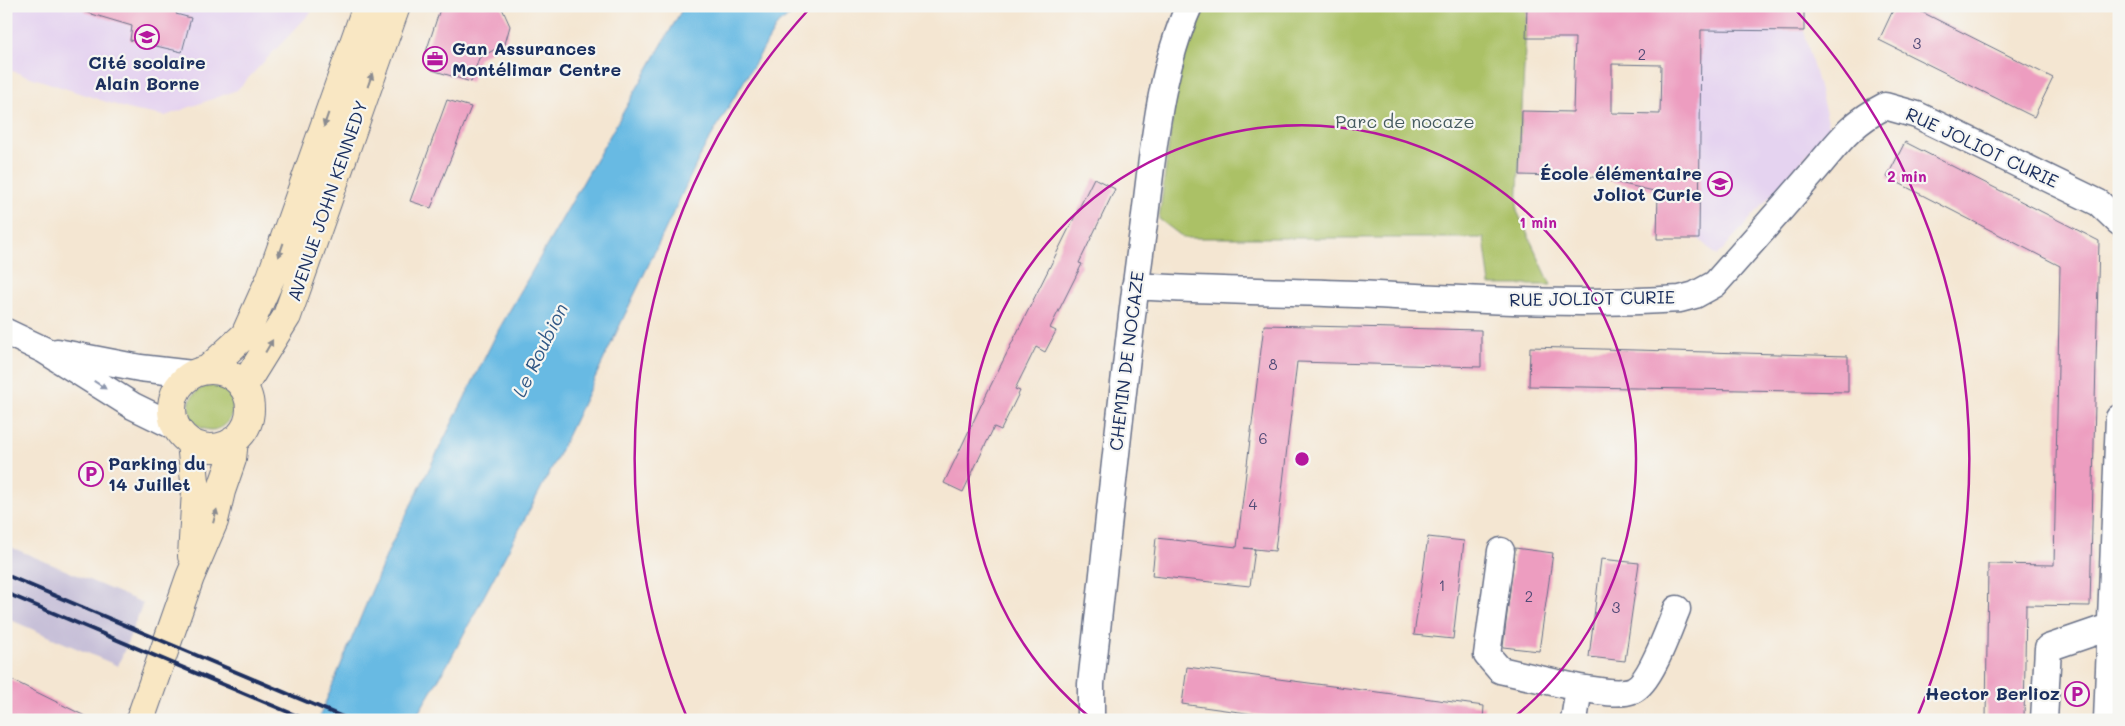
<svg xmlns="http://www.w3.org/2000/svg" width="2125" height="726" font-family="Mali,sans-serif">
  <rect width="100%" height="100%" fill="#f6f6f2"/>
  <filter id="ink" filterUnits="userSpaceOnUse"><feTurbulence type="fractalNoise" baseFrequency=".02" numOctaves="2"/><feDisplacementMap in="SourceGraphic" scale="10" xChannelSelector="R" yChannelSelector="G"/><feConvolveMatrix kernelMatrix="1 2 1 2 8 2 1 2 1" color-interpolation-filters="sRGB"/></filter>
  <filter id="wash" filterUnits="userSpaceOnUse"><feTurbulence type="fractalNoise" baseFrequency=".0096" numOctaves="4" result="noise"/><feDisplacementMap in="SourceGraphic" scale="20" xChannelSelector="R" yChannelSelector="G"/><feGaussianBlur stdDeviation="1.12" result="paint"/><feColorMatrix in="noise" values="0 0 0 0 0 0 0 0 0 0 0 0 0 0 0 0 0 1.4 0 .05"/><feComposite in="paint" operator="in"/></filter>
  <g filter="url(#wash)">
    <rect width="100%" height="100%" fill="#f4e6d2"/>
    <path fill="#e5d3f0" d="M6,6H317L237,90L165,116L131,110L6,69Z
      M1701,30L1804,31L1830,129L1717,256L1699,239H1657L1661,42L1612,64V75L1575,40L1558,38V32Z"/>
    <path fill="#c7c0d8" d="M6,545L143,603L118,666L6,618Z"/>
    <path fill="#abc166" stroke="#637862" d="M1206,6H1527L1517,211L1551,285H1490L1484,238H1184L1159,219L1179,68Z
      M189 408a22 22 0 1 1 44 0a22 22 0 1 1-44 0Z"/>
    <path fill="#67bae3" stroke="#4174a0" d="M684,6H803L778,24L702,152L556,460L450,660L414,720H318L389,549L499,329Z"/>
    <g id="blocks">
      <path fill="#ed9dc0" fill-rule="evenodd" d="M86,6H179L176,14L191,18L182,52L130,40L132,26L85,12Z
        M441,6H501L510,26L505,44L479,58L471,82L432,70L425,55Z
        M1527,6H1804V31L1701,30L1699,239H1657L1658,192L1593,177L1520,175L1522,111L1573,112L1575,38H1526ZM1612,64L1661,65L1660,114L1612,113Z
        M1895,6H1910L2053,78L2034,117L1879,40Z
        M447,100L471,107L431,208L410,201Z
        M1905,142L2099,241L2090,606L2026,605L2024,720H1986L1988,564L2054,565L2060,266L1887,177Z
        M1094,178L1115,189L1079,263L1082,264L1050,328L1056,331L1045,352L1036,347L1015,389L1020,391L1001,430L994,427L963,492L944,483L985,397Z
        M1264,325L1481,330V367L1297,362L1275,551L1244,548L1255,549L1250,586L1152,576L1156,538L1237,547Z
        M1530,347L1848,356V392L1529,386Z
        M1428,537L1464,541L1453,639L1414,635Z
        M1515,548L1553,553L1539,651L1503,647Z
        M1601,559L1639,563L1625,661L1589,657Z
        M1187,667L1484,706L1483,720H1296L1182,704Z
        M6,677L93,720H6Z"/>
    </g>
  </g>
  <g filter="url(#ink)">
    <use href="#blocks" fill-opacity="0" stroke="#676f87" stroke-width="1"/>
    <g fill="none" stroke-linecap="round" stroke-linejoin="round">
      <defs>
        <path id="minor" d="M1135,286C1208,291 1282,291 1355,294C1463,299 1572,306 1680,299L1695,295L1715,284C1746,249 1777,214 1808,178C1836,147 1846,126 1885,106L1917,115L2099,203L2119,222
          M6,332L44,350L133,406L176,427
          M57,352L140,368L192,374
          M1501,551L1487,655L1500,670L1579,688L1574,720
          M1579,688C1595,690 1618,696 1633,690C1651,682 1669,628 1677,609
          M1091,720V684C1108,533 1122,382 1143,231C1153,156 1158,75 1189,6
          M2044,720L2048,648L2109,627
          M2107,720L2119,418"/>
        <path id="secondary" d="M207,370L245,335L271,277L367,6
          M172 409a39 39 0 1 1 78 0a39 39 0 1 1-78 0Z
          M243,387L287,316L396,6
          M191,443L196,491L192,556
          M140,720L190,577L214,521L221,491L232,459L234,440"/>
      </defs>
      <use href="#minor" stroke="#676f87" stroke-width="29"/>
      <use href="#secondary" stroke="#676f87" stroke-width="30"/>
      <use href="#minor" stroke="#fff" stroke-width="26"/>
      <use href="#secondary" stroke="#f9e7c3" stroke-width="28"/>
      <path stroke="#1b2f5e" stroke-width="4" d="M6,575L350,720
        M6,593L307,720"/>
    </g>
    <defs><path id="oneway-solid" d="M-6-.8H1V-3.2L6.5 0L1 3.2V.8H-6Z" transform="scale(1.25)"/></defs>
    <g fill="#8a8b90">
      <use href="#oneway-solid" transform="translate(370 80) rotate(-71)"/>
      <use href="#oneway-solid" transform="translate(326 120) rotate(109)"/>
      <use href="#oneway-solid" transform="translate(281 250) rotate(109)"/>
      <use href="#oneway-solid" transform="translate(269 346) rotate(-60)"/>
      <use href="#oneway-solid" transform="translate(215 516) rotate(-75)"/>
    </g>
    <use fill="#8d97ae" href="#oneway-solid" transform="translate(100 385) rotate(33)"/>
  </g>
  <g fill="none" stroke="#b5179e" stroke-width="2.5">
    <path d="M1092 719A334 334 0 1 1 1512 719"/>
    <path d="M688 720A667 667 0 0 1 810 8M1794 8A667 667 0 0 1 1916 720"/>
  </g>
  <defs>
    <symbol id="school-ring" viewBox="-11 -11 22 22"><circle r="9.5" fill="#f6f6f2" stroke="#b5179e" stroke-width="1.5"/><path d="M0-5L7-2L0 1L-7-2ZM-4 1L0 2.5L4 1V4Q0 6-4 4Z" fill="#b5179e"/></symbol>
    <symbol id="office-ring" viewBox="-11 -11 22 22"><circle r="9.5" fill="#f6f6f2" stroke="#b5179e" stroke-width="1.5"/><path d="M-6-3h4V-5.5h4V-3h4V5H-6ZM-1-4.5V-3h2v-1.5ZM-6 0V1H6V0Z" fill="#b5179e"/></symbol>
    <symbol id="parking-ring" viewBox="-11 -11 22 22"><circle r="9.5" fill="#f6f6f2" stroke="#b5179e" stroke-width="1.5"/><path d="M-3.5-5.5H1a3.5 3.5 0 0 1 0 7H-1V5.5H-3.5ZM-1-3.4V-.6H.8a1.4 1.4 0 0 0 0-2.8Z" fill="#b5179e"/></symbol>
  </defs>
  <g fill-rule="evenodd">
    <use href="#school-ring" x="133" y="23" width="28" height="28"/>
    <use href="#office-ring" x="421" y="45" width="28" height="28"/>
    <use href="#school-ring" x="1706" y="170" width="28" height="28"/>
    <use href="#parking-ring" x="77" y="460" width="28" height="28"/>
    <use href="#parking-ring" x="2063" y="680" width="28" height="28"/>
  </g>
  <g text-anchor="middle" stroke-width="4.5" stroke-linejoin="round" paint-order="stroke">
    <g font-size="15" fill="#504a76">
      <text x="1917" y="49">3</text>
      <text x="1642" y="60">2</text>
      <text x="1273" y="370">8</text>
      <text x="1263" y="444">6</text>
      <text x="1253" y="510">4</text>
      <text x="1442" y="591">1</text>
      <text x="1529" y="602">2</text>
      <text x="1616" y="613">3</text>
    </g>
    <g font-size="18" font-weight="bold" fill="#1b2f5e" stroke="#f6f6f2" text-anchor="start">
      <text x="452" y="55">Gan Assurances<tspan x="452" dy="21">Montélimar Centre</tspan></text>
      <text x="147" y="69" text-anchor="middle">Cité scolaire<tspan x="147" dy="21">Alain Borne</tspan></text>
      <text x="1702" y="180" text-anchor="end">École élémentaire<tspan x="1702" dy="21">Joliot Curie</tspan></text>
      <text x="108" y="470">Parking du<tspan x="108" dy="21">14 Juillet</tspan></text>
      <text x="2060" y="700" text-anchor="end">Hector Berlioz</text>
    </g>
    <g font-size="18" fill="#465b60" stroke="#f6f6f2">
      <text x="1405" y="128">Parc de nocaze</text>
    </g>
    <g font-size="18" fill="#1b2f5e" stroke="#f6f6f2">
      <text transform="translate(1982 148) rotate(25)" y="6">RUE JOLIOT CURIE</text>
      <text transform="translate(328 201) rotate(-71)" y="6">AVENUE JOHN KENNEDY</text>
      <text transform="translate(1592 299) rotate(-1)" y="6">RUE JOLIOT CURIE</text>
      <text transform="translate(1127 361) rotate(-83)" y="6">CHEMIN DE NOCAZE</text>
    </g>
    <g font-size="19" font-style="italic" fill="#325986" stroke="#f6f6f2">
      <text transform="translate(540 350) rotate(-64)" y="7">Le Roubion</text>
    </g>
  </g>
  <circle cx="1302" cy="459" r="8" fill="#b5179e" stroke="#f6f6f2" stroke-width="2.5"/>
  <g font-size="15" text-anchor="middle" font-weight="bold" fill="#b5179e" stroke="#f6f6f2" stroke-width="4.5" stroke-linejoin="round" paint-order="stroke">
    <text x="1907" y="182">2 min</text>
    <text x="1538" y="228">1 min</text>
  </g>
  <rect width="2125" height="726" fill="none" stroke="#f6f6f2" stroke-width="25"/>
</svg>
